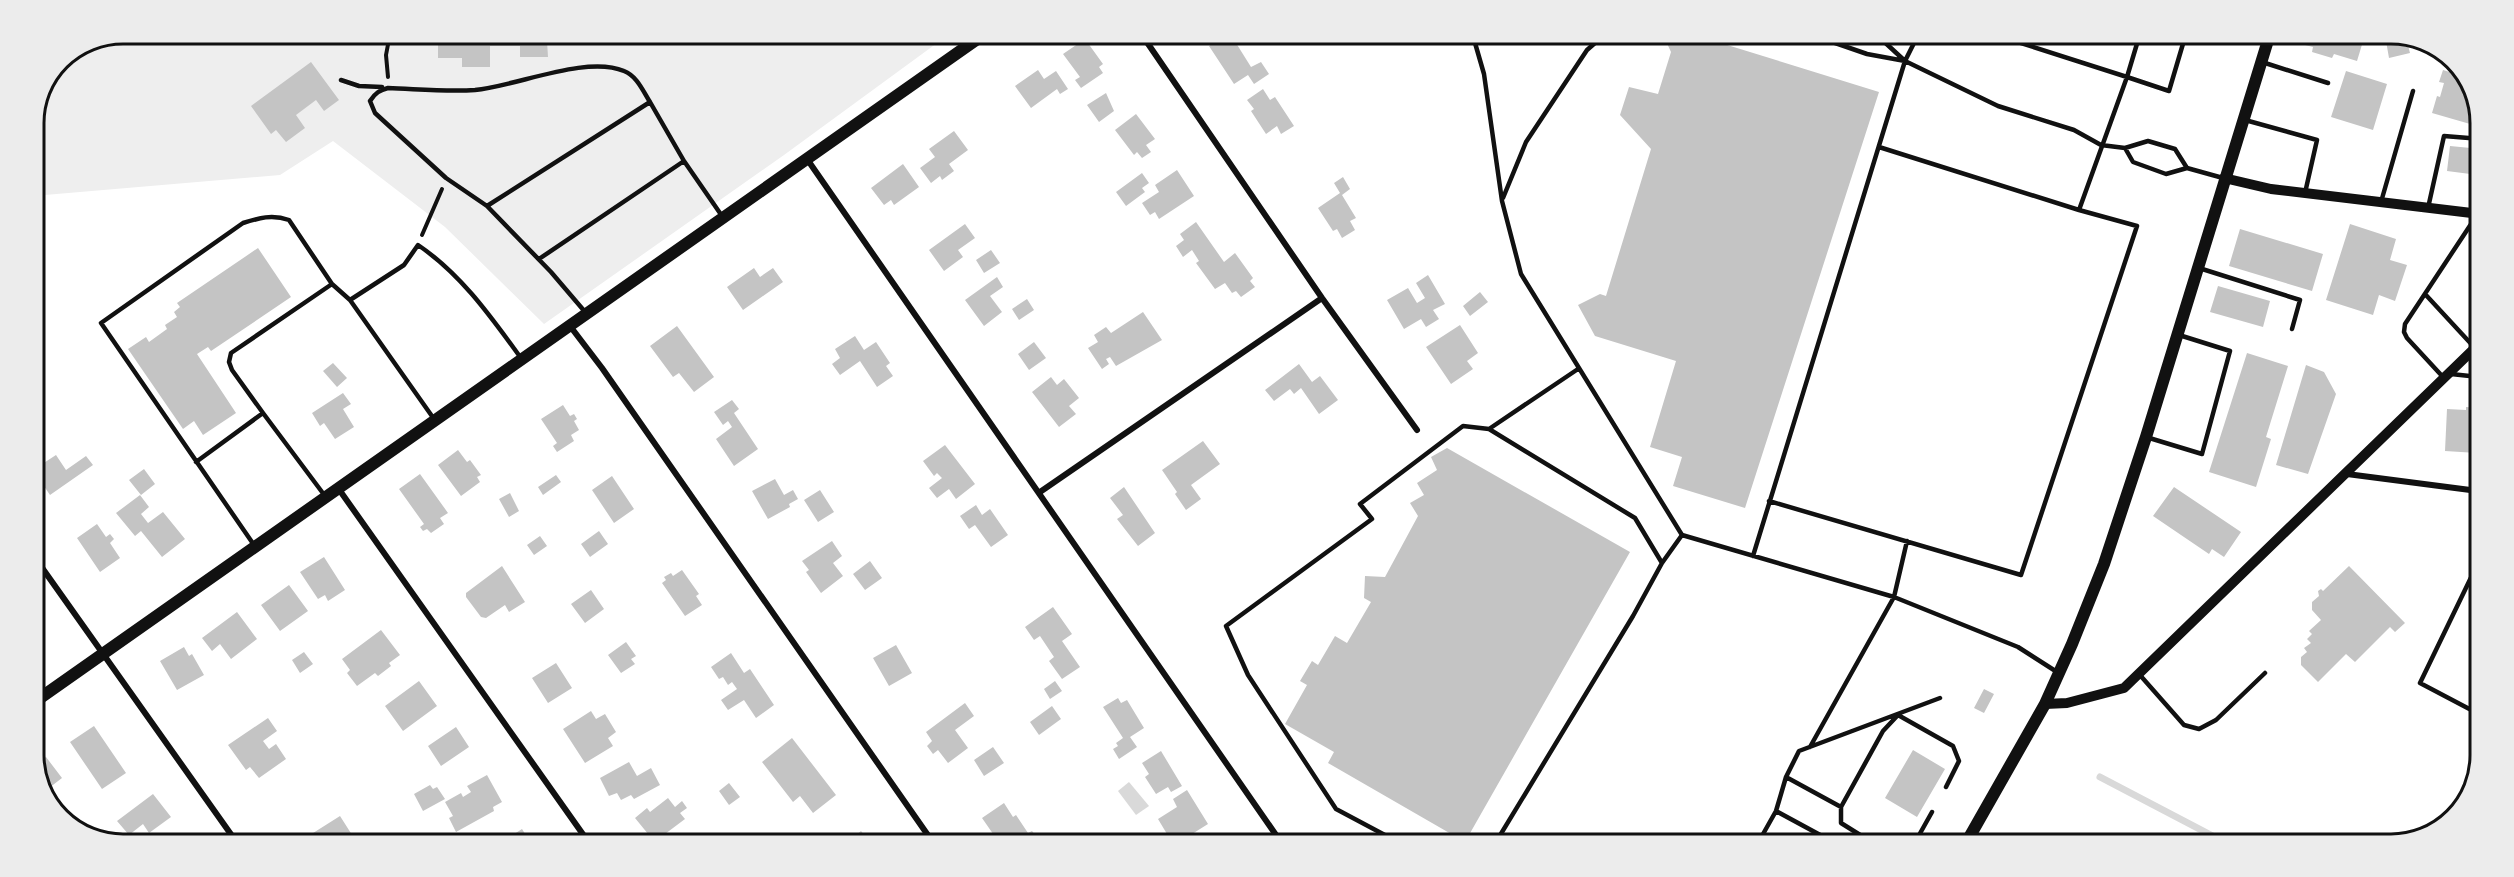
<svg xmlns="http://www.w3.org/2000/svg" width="2514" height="877" font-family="'Open Sans',sans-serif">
  <rect width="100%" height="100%" fill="#fff"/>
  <path fill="#eee" d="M123,33L948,35L784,155L544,324L445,227L333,141L280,175L33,196V117L59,59Z"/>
  <path fill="#d9d9d9" d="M1129,782L1149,806L1136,815L1118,791Z"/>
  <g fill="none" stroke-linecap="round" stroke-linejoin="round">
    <path stroke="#d9d9d9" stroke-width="7" d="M2100,777L2228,844"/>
  </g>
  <path fill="#c4c4c4" d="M438,34H587V39L547,41L548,57H520V46H490V67H462V58H438Z
    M1225,35H1231L1251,67L1261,62L1269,74L1254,84L1248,75L1234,84L1209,46Z
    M1670,36H1698L1879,92L1745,508L1673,486L1682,457L1650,447L1676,361L1595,336L1578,305L1600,294L1606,296L1651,149L1620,115L1629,87L1658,94L1671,52L1665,39Z
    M2303,37L2361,38H2364L2357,61L2334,54L2332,58L2312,52L2313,47L2301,44Z
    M2400,38H2406L2410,53L2389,58L2386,41Z
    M1085,39L1103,64L1099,67L1103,73L1081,88L1075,80L1080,77L1063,54Z
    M311,62L339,100L324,111L316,100L296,115L305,128L286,142L276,130L271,134L251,106Z
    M1038,70L1044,79L1056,71L1068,89L1060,94L1057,89L1031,108L1015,86Z
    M2443,70L2466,77L2480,114L2477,126L2432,113L2437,96L2440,97L2444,83L2439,82Z
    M2346,71L2387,84L2373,130L2331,117Z
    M1263,89L1270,100L1275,97L1294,126L1281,134L1277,126L1266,134L1251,111L1254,109L1247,100Z
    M1106,93L1114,111L1099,122L1087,105Z
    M1136,114L1155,139L1146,145L1151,152L1142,158L1137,152L1134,155L1115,130Z
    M954,131L968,150L949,164L954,171L942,180L940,176L931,183L920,168L935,157L929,149Z
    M2450,146L2481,149L2478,175L2447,171Z
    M903,164L919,187L894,205L891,200L884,205L871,188Z
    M1177,170L1194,196L1159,219L1155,212L1150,215L1142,203L1159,192L1155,185Z
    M1142,173L1149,183L1142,188L1145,192L1126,206L1116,192Z
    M1343,177L1350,189L1342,195L1356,218L1350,221L1355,230L1342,238L1337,229L1333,231L1318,208L1340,193L1334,183Z
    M1196,222L1224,262L1235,253L1253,278L1250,281L1255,287L1241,297L1236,291L1232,293L1225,283L1215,289L1196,263L1199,261L1192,250L1183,257L1176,246L1184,240L1180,234Z
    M965,224L975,238L958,250L963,257L944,271L929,250Z
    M2350,224L2396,239L2390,260L2407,265L2395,301L2379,295L2373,315L2326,300Z
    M2240,229L2323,254L2312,291L2229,266Z
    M258,248L291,297L211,351L208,347L197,354L236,413L203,435L194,421L183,429L128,349L146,337L149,342L167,329L165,325L177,317L174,312L180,307L177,303Z
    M991,250L1000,263L984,273L976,260Z
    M754,268L760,277L773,268L783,282L743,310L727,287Z
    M1428,275L1445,304L1433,310L1439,319L1426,327L1421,319L1404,329L1387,300L1408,288L1417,303L1425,298L1416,283Z
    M997,277L1003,287L990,296L1002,312L984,326L965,300Z
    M2218,286L2270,301L2263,327L2210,312Z
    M1480,292L1488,302L1470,316L1463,306Z
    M1027,299L1034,310L1019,320L1012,309Z
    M1143,312L1162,340L1116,366L1110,357L1106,359L1109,364L1102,369L1088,348L1098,342L1094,335L1106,327L1111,333Z
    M1460,325L1478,353L1467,361L1473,369L1451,384L1426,347Z
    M677,326L714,377L694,392L679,373L673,377L650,346Z
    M855,336L864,350L876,342L890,363L886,366L893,376L877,387L860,361L840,375L832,364L840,358L835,349Z
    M1034,342L1046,358L1029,370L1018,354Z
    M2247,353L2288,366L2266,437L2271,439L2256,487L2209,472Z
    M333,363L347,378L337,387L323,371Z
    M1299,364L1312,382L1320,376L1338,400L1319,414L1301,388L1294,394L1290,389L1274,401L1265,390Z
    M2306,365L2324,372L2336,394L2308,474L2276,465Z
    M1051,377L1057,385L1064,379L1079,398L1069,406L1076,414L1059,427L1032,392Z
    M343,393L351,404L343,409L354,427L335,439L324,423L320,426L312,413Z
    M732,400L739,409L734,413L758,449L734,466L716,439L732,427L728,421L723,425L714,412Z
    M563,405L570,416L574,414L577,419L574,421L579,430L571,435L574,441L557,452L553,446L557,443L541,419Z
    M2466,407L2479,408L2477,453L2445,451L2447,409L2466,410Z
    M1203,441L1220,464L1191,485L1201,499L1186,510L1175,494L1177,492L1162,470Z
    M945,445L975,484L956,499L949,489L937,498L929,488L942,478L937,473L934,476L923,461Z
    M1447,448L1630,552L1465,842L1328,763L1334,752L1285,724L1307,685L1300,681L1312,661L1318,665L1335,636L1347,643L1371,602L1364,598L1365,576L1385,577L1418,516L1410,503L1424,495L1417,483L1437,470L1431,457Z
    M458,450L467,462L470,460L481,475L477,477L480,482L461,496L438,465Z
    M56,455L66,470L86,456L93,465L50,495L33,470Z
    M144,469L155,484L141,495L129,480Z
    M420,474L448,513L440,518L444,524L431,533L427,529L423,531L420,527L424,524L399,489Z
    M556,475L561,482L543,495L538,487Z
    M612,476L634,509L614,523L592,490Z
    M775,479L784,495L793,490L798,499L789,504L790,507L768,519L752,491Z
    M1124,487L1155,533L1138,546L1117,519L1123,515L1110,498Z
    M2174,487L2241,532L2224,557L2212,549L2209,554L2153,516Z
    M820,490L834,512L818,522L804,500Z
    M510,493L519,511L509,517L499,499Z
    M140,495L149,507L141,514L148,523L163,512L185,539L162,557L141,531L135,536L116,513Z
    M976,505L982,515L990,509L1008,535L991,547L975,525L969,529L960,516Z
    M97,524L106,537L110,534L114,539L110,543L120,558L100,572L77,538Z
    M599,531L608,544L590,557L581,544Z
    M540,536L547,546L534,555L527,545Z
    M832,541L842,556L833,563L843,576L821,593L806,572L809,570L802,561Z
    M324,557L345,590L328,601L325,595L318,599L300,572Z
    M870,561L882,578L865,590L853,574Z
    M502,566L525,602L509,612L505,605L486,618L481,617L466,597V593Z
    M2349,566L2405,623L2395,632L2390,627L2355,662L2346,654L2318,682L2301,665V657L2307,652L2304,648L2311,643L2307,639L2312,634L2309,631L2321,620L2312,610V602L2319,596L2318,591L2321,589L2323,591Z
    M682,570L699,594L696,596L702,605L685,616L662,583L666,580L664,577L671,573L673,576Z
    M289,585L308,611L280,631L261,605Z
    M591,590L604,609L585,623L571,604Z
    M1053,607L1072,634L1062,641L1080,667L1062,679L1049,661L1054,657L1040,636L1034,640L1025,627Z
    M237,612L257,639L231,659L220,644L212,651L202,638Z
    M381,630L400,655L389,663L391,666L378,676L375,673L357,686L347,673L350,670L342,659Z
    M626,642L636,656L631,659L635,664L621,673L608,655Z
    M896,645L912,673L889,686L873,658Z
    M184,647L189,656L192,654L204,675L177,690L160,661Z
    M304,652L313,664L300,673L292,660Z
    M731,653L744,673L750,669L774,705L756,718L744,700L728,710L721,700L737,689L732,682L728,685L723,677L719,679L711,667Z
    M556,663L572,688L548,703L532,678Z
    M419,681L437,706L403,731L385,706Z
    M1055,681L1062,691L1050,699L1044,689Z
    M1984,689L1994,694L1984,713L1974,708Z
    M1118,698L1121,703L1127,700L1144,728L1130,737L1137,747L1119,759L1113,749L1118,746L1116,743L1123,738L1103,707Z
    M965,703L974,716L955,730L968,748L948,763L938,750L933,754L927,746L932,741L926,732Z
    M1052,706L1061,719L1039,735L1030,722Z
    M591,711L596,719L605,714L616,732L608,738L613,746L585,763L563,729Z
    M268,718L277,731L263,741L269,749L276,744L286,759L259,778L250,767L246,770L228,745Z
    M94,726L126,773L102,789L70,742Z
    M456,727L469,747L441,766L428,746Z
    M792,738L836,795L813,813L800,796L793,802L762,762Z
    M993,747L1004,763L984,776L974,760Z
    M1913,750L1945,769L1917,817L1885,798Z
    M1161,751L1182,786L1171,792L1168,787L1156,794L1145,777L1149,774L1142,763Z
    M46,757L62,778L45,791L35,765Z
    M629,762L637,776L651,768L660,785L634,799L631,795L621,800L617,793L609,796L600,778Z
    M487,775L502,802L493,807L494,811L456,832L449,818L453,816L445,802L461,793L463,797L471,792L467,786Z
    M729,783L740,797L729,805L719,791Z
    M430,785L433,789L437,787L445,799L423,811L414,794Z
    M1187,790L1208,824L1184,839L1180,833L1170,839L1158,819L1177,807L1173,799Z
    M153,794L171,817L149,833L143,824L129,835L117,821Z
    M668,798L675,807L682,801L687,808L680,813L685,819L657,840H653L635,818L647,808L650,812Z
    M1004,803L1013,817L1016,815L1028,833L1032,831L1040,841H1013L1009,836L998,841L982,818Z
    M340,816L354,838L350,840H302Z
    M522,829L529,840H505Z
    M861,831L869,841H849Z
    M1099,833L1103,841H1090L1089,839Z"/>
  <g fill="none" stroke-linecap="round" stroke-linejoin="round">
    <path stroke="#111" stroke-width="4" d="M388,77L386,55L390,34
      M422,235L442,189"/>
    <path stroke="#111" stroke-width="4.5" d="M1473,36L1484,74L1502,201L1521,274L1682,535L1894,597L2018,647L2057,672
      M1815,36L1867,54L1905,61
      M1879,37L1905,61L1998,106L2074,130L2101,145L2125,148L2148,141L2175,149L2187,168
      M2002,37L2127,77L2139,37
      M2262,62L2328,83
      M341,80L359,86L382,87
      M650,102L684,161L722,216
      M2245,120L2317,140L2305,193
      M1879,147L2079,210
      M2125,148L2133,162L2166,174L2187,168L2223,178
      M1503,198L1526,142L1587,50L1603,36
      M2381,202L2413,91
      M487,206L446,178L375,113L370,101C375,93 380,90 388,88C417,89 447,92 475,90C517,86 586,55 624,71C637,76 643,91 650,102L487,206L551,272L586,313
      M2428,208L2444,136L2481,139
      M539,259L684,161
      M2199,268L2300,300L2292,329
      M2425,294L2474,347
      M350,300L404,265L418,245C461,274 491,317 521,358
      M1578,369L1489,429L1635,518L1662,563
      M2451,374L2479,377
      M2443,377L2407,338L2404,332L2405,324L2477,215
      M263,413L325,496
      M2146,437L2202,454L2230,351L2179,335
      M196,462L263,413L232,370L229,362L231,353L332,284
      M1769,501L2021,575L2137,226L2079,210L2127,77L2169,91L2185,37
      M254,545L101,323L243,223C259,218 272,214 289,220L332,284L350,300L434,419
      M1753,556L1905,61L1917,37
      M2139,674L2184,725L2199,729L2216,720L2265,673
      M2477,713L2420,683L2478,563
      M1898,715L1953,746L1959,761L1946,787
      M1810,747L1894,597L1907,541
      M1786,777L1841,807L1883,731L1898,715
      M1841,807V823L1873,843
      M1776,811L1835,843
      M1398,842L1336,809L1248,675L1226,626L1372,519L1360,504L1463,426L1489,429
      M1496,842L1633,616L1662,563L1682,535
      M1758,843L1776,811L1786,777L1799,751L1940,698
      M1906,843L1918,837L1932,812"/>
    <path stroke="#111" stroke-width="6" d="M1142,35L1322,298L1417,430
      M807,159L1276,835L1266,842
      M570,326L602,368L932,841
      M2347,474L2478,491
      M338,488L587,840
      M1040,492L1322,298
      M33,555L235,840"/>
    <path stroke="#111" stroke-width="10" d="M2224,178L2271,189L2480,214
      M2045,704L2067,703L2124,688L2479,344"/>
    <path stroke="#111" stroke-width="12" d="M33,703L983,35
      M1966,843L2045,704L2072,644L2104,564L2146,437L2269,37"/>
  </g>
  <path d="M0 0H2514V877H0ZM123 44H2391A79 79 0 0 1 2470 123V755A79 79 0 0 1 2391 834H123A79 79 0 0 1 44 755V123A79 79 0 0 1 123 44Z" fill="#ececec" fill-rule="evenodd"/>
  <path fill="none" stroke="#111" stroke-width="3" d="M123 44H2391A79 79 0 0 1 2470 123V755A79 79 0 0 1 2391 834H123A79 79 0 0 1 44 755V123A79 79 0 0 1 123 44Z"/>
</svg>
